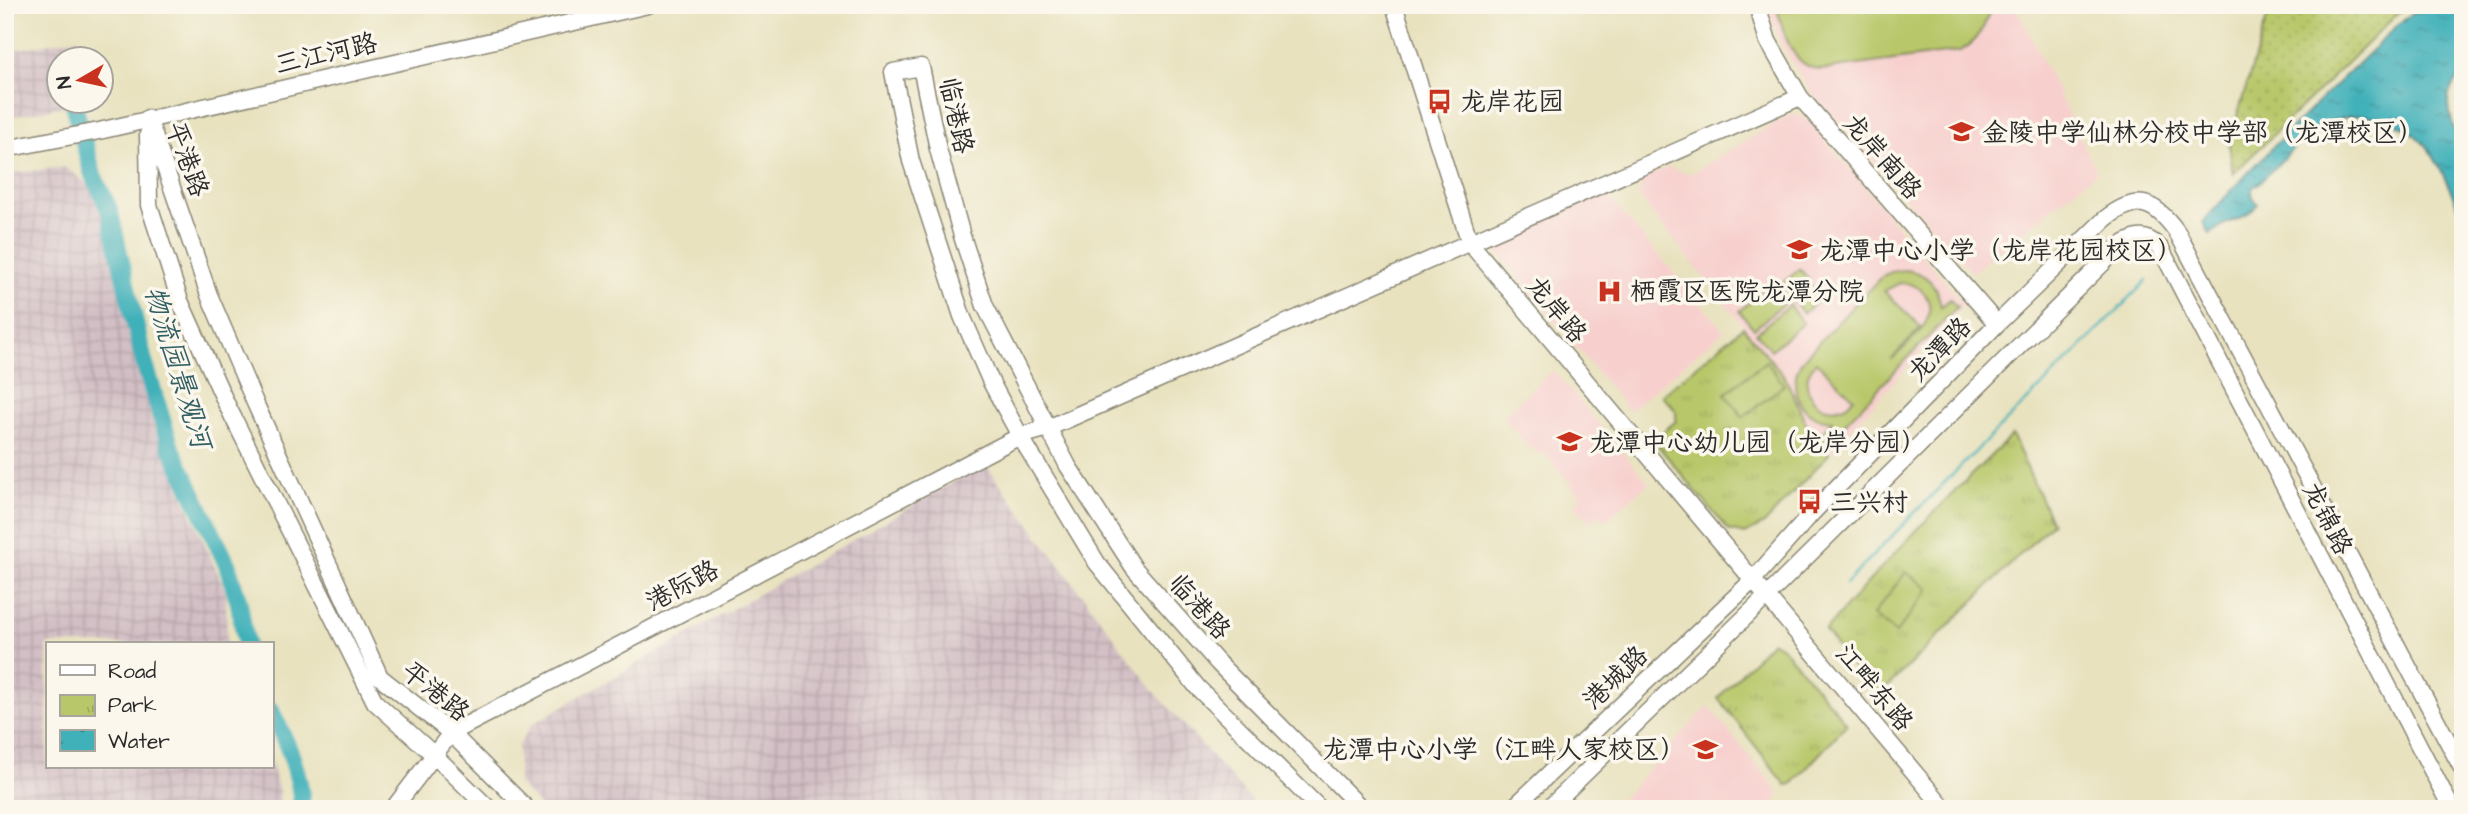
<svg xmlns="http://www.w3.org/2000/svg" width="2468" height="814" font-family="'Architects Daughter','LXGW WenKai TC',sans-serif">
  <defs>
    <pattern id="industrial-grid" width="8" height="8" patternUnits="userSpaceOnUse" patternTransform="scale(1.75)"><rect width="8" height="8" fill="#d2bec4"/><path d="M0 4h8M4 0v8" fill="none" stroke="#b4a3a9"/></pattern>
    <pattern id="grass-dots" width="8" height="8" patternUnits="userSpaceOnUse" patternTransform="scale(1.75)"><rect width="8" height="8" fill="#b8c769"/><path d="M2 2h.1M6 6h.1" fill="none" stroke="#9eab5b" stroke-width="1.8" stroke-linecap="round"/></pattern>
    <pattern id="park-tufts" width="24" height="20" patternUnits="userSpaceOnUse" patternTransform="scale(1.75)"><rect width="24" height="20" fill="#b8c769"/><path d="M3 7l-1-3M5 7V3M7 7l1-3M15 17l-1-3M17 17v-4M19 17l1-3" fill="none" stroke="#9eab5b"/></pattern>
    <pattern id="water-ripples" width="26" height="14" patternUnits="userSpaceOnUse" patternTransform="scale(1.75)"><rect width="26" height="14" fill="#40b0b9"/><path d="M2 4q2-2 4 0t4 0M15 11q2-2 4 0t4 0" fill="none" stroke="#368f97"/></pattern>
  </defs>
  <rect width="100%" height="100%" fill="#fbf7ec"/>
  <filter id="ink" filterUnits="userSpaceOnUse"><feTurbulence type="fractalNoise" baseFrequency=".0143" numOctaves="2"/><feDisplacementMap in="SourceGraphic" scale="14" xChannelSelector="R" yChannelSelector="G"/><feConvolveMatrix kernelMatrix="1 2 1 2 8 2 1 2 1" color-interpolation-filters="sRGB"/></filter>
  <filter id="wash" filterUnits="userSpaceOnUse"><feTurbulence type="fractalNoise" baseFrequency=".00686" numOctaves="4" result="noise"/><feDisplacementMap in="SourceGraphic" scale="28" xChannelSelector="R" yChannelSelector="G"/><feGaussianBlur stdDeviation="1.57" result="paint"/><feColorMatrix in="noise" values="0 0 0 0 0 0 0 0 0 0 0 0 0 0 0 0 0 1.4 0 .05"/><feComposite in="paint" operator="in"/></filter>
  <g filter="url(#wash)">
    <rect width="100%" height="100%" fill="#e8e2bf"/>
    <path fill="#f7d0ce" d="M1767,5H2015L2097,172L1972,273L1811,92L1781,45Z
      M1789,115H1800L1808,120L1964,304L1829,454L1812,436L1785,377L1637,195L1642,190L1636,181L1669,167L1690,174Z
      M1605,193L1724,331L1629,411L1498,252L1502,239Z
      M1553,370L1649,483L1605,521L1599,514L1590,522L1574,504L1582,497L1544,453L1540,455L1533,448L1530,450L1502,416Z
      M1708,706L1779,792V797L1768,809H1612Z"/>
    <path fill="url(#industrial-grid)" d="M77,38L81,59L60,60V102H83L5,118V52Z
      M65,167L95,190L107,224L138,365L179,486L226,592L227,644H47V767H271V759L279,792L280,809H5V174Z
      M985,464L1153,690L1259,809H543L518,784V746L532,724Z"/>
    <path fill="url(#grass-dots)" stroke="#72794a" stroke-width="2" d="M2271,5H2415L2399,12L2233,174L2229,143Z"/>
    <path fill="url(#park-tufts)" stroke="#72794a" stroke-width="2" d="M1743,327L1785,377L1812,436L1829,454L1764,524L1745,534L1728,530L1653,440L1676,421V411L1662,395Z
      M2012,435L2052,523L1884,690L1873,692L1825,631C1883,563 1947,498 2012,435Z
      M1772,641L1783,648L1847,724L1792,784L1786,785L1718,698Z"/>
    <path fill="#b8c769" stroke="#72794a" stroke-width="2" fill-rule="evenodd" d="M1776,5H1991C1985,26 1980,41 1960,51L1821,70C1790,67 1783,30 1776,5Z
      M1800,269L1809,280L1789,296L1780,285Z
      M1905,270C1927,272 1938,286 1941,307L1950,299L1957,307L1826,443L1819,436L1833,421C1798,420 1784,383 1805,357L1879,279L1891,272ZM1900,283C1909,283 1918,285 1924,293C1943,318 1907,345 1891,360L1921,327L1884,291ZM1816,362L1854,398C1829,427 1789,391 1816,362Z
      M1771,284L1786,301L1754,329L1739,311Z
      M1813,286L1822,298L1803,313L1794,302Z
      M1789,305L1803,323L1771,350L1756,333Z
      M1766,361L1784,385L1743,417L1725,394Z
      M1906,572L1929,589L1896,633L1873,615Z"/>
    <path fill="url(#water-ripples)" stroke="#366e72" stroke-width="2" d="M2442,5H2463V70L2449,94L2448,103L2453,127L2463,148V217C2454,199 2438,159 2426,146C2395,111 2348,106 2311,133C2289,149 2274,172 2252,188V197L2258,204C2251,215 2241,217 2230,222C2223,224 2216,230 2210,234L2203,222C2266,150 2336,85 2405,18L2414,13Z"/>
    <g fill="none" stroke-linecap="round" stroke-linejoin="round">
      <path stroke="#40b0b9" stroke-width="2.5" d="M1846,584C1943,480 2048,383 2147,280"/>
      <path stroke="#40b0b9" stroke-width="18" d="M73,102L93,175L109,209L144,362L170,445L227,564L239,603L246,644
        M271,711C287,743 301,772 302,809"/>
    </g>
  </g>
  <g filter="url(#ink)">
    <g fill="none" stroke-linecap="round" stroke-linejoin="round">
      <defs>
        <path id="secondary" d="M1394,5L1470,243L1945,809
          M1757,5L1768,41L1800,97L1997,324
          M148,118L209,295L256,405L380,677L451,733L527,809
          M148,134L149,205L180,301L226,403L375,702L433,754L489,809
          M5,149L99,131L648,5
          M393,809L451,733L1020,436L1048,428L1800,97
          M1320,809L1198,688L1097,563L1020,436L991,382L962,316L911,161L893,72L921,67L938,149L962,236L985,306L1068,466L1134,568L1218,663L1362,809
          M1512,809L1752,581L1813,512L1997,324L2105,219C2137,194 2154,200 2177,232L2463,770
          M1548,809L1766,597L2120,246C2137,235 2147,234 2161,249L2452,809"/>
      </defs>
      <use href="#secondary" stroke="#8a8675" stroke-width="19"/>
      <use href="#secondary" stroke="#fff" stroke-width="16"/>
    </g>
  </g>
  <defs>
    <symbol id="bus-bare" viewBox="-9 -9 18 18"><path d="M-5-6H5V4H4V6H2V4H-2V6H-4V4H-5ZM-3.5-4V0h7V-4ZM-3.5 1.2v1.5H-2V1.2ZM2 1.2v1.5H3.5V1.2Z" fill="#c8321e" stroke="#fbf7ec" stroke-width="2.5" paint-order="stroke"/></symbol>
    <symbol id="school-bare" viewBox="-9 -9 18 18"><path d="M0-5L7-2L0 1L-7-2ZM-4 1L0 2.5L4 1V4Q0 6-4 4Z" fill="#c8321e" stroke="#fbf7ec" stroke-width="2.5" paint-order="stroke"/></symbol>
    <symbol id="hospital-bare" viewBox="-9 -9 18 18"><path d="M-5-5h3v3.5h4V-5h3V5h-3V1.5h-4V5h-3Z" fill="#c8321e" stroke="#fbf7ec" stroke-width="2.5" paint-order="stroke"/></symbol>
  </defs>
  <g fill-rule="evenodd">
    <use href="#bus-bare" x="1422" y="84" width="35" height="35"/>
    <use href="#school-bare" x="1944" y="114" width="35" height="35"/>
    <use href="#school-bare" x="1782" y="232" width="35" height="35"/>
    <use href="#hospital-bare" x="1592" y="274" width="35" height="35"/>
    <use href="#school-bare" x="1552" y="424" width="35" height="35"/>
    <use href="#bus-bare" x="1792" y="484" width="35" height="35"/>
    <use href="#school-bare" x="1688" y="732" width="35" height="35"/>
  </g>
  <g text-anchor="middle" stroke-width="7" stroke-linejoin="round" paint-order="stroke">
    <g font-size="26" fill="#2b2b2b" stroke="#fbf7ec">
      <text transform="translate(326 53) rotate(-13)" y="9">三江河路</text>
      <text transform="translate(957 115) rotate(78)" y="9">临港路</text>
      <text transform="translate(1883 156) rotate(49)" y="9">龙岸南路</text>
      <text transform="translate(188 159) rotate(70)" y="9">平港路</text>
      <text transform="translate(1557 309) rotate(50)" y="9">龙岸路</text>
      <text transform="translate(1939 349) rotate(-46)" y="9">龙潭路</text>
      <text transform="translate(2328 518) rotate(63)" y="9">龙锦路</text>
      <text transform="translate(682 585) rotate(-28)" y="9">港际路</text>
      <text transform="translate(1200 606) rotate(48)" y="9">临港路</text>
      <text transform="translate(1615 677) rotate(-44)" y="9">港城路</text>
      <text transform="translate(1875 687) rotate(50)" y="9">江畔东路</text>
      <text transform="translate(436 691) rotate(39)" y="9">平港路</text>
    </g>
    <g font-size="26" fill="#2b2b2b" stroke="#fbf7ec" text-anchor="start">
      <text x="1460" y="110">龙岸花园</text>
      <text x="1982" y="141">金陵中学仙林分校中学部（龙潭校区）</text>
      <text x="1819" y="259">龙潭中心小学（龙岸花园校区）</text>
      <text x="1630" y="300">栖霞区医院龙潭分院</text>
      <text x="1589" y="451">龙潭中心幼儿园（龙岸分园）</text>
      <text x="1830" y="511">三兴村</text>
      <text x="1686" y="758" text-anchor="end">龙潭中心小学（江畔人家校区）</text>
    </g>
    <g font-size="28" font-style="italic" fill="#336064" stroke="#fbf7ec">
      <text transform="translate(179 367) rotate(73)" y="10">物流园景观河</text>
    </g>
  </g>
  <rect width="2468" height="814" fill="none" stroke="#fbf7ec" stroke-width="28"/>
  <rect x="46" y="642" width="228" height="126" fill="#fbf7ec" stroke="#a8a59f" stroke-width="2"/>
  <rect x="60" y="665" width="35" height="10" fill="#ffffff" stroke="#a8a59f" stroke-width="2"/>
  <text x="108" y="678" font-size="21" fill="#2b2b2b">Road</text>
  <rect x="60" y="695" width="35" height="21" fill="url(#park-tufts)" stroke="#a8a59f" stroke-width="2"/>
  <text x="108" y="712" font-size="21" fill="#2b2b2b">Park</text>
  <rect x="60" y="730" width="35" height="21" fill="url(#water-ripples)" stroke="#a8a59f" stroke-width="2"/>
  <text x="108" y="748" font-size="21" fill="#2b2b2b">Water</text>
  <g transform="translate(80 80) rotate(261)"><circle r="33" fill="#fbf7ec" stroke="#a8a59f" stroke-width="2"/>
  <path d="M0-5L12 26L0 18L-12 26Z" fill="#c8321e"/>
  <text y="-10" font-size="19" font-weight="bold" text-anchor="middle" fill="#2b2b2b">N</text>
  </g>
</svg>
